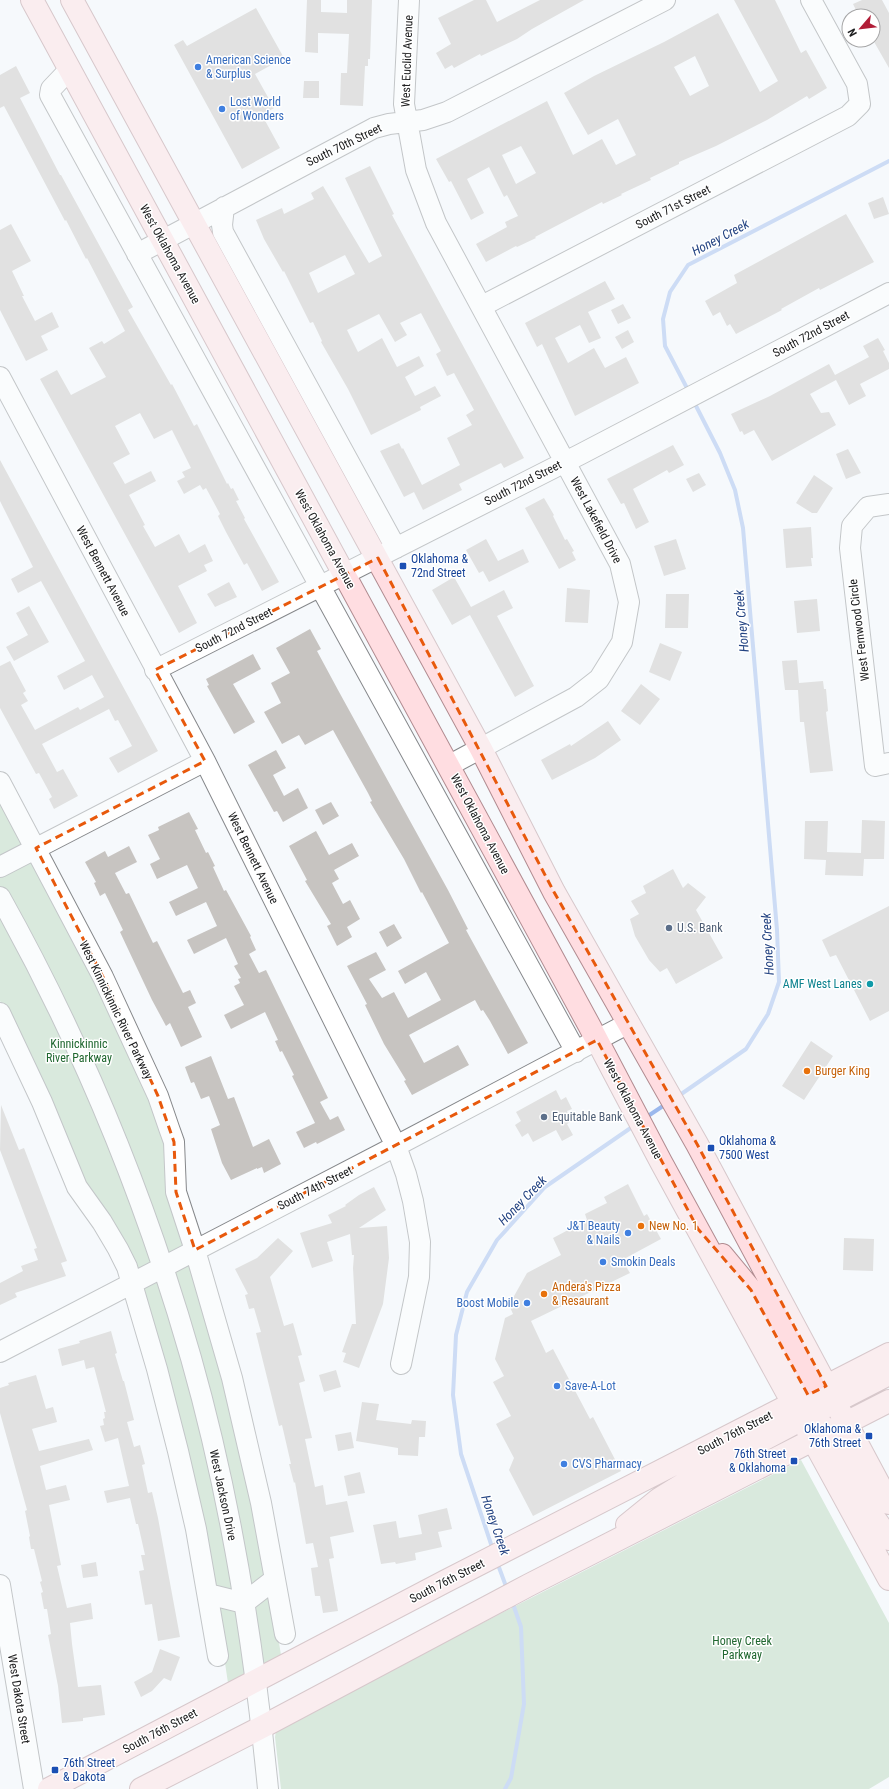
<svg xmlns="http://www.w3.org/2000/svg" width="889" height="1789" font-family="'Roboto Condensed',sans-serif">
  <rect width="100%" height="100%" fill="#f6f9fc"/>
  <path fill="#b5d5b8" d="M0,800L122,1027L158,1115L234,1411L266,1564L281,1655L228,1683L217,1609L142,1292L80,1179L14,1027L0,1001Z
    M801,1460L889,1623V1777L869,1789H281L275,1737L276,1731L279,1727Z"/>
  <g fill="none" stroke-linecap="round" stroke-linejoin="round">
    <path stroke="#9bb8ed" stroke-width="4" d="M689,392L665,346L663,319L670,292L688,265L889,161
      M677,1097L746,1049L768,1014L779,982L777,930L743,528L735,490L720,453L694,402
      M645,1118L666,1104
      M493,1550L461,1454L453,1395L456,1335L467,1292L497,1240L545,1187L635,1125
      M497,1562L507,1589
      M505,1789L511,1778L524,1704L521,1627L512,1601"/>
  </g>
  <path fill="#c7c4c1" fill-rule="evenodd" d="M307,0H321V12L347,13V0H372L370,59H368V66H365L363,106L340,105L341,73H347L349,34L318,33V53L305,52Z
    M474,0H486L497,22L540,0H584L532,29L517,39L481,56L480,54L454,68L452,65L445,69L436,53L451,44L438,18Z
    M734,0H775L801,53L806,50L827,88L809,99L807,96L767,120L716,146L679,162V164L650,178L651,180L621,194L622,195L603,204L602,202L535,237L536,238L517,247L516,246L486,262L476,244L507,227L505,222L518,216L507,195L504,197L489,167L467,179L484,213L471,220L451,181L449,182L436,159L547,101L573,155L602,139L616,165L636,155L618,119L588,135L564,93L594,76L664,42L718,13L760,92L778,81ZM695,56L709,86L690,96L674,67ZM521,146L536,173L516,184L502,155Z
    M862,0H882L889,13V68L873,40V16H859L853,4Z
    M256,8L284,58L255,74L274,108L262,115L280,148L242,169L174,45L183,40L187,46Z
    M16,66L30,93L20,98L60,175H61L133,307L128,310L171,385L172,384L194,426L197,424L227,484L228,483L231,489L233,488L239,500L236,501L245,518L244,519L279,582L262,591L247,563L244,565L226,532L218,516L220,514L206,488L203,490L200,485L184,494L177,481L185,477L182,472L191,468L172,430L154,439L140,413L115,426L130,454L113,463L125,484L151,471L156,481L129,495L145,525L143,526L155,547L179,534L189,553L205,544L213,561L204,565L207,571L178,586L197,623L179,633L40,379L57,370L71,395L106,377L89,348L102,341L104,344L125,331L87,258L86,259L66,220L65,221L4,106L0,108V75Z
    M304,81H319V98H303Z
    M370,166L394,214L392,215L524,458L504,468L501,463L459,484L462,490L423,510L414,492L404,497L380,451L399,443L402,449L403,448L422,485L460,465L447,438L472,425L466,415L474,410L454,373L447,376L436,354L441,351L421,313L400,323L407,335L395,342L379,314L347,330L358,352L382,338L397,367L419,356L424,366L405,377L415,396L435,386L441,396L420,407L421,410L371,435L348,389L321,342L322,341L313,322L310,323L284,271L283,272L264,239L256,220L282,208L284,214L314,199L311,193L323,186L369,263L382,256L345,178ZM345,255L355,274L318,293L309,273Z
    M883,197L889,214L874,219L868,203Z
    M846,214L874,262L820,290L819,288L781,309L782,310L736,334L730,324L727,326L720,312L713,316L705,301L737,283L734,275Z
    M11,224L31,261L12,271L24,296H22L35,321L52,312L59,327L41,336L48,350L26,361L0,310V230Z
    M605,281L615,299L588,312L601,338L589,343L580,325L555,338L568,363L594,348L605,368L626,357L639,383L575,416L542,344L537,347L525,323Z
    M623,304L631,318L618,324L611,310Z
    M628,330L634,342L622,349L615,337Z
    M878,338L885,350L883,351L889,363V369L860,384L866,396L849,405L836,380L810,394L821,413L829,412L836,425L772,461L754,430L744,435L742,431L740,432L731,414L770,396L829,364L835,375L869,357L863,346Z
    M673,445L684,465L669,473L667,470L633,489L649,522L636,529L624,503L621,504L607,479Z
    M848,449L861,473L846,479L836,454Z
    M0,460L158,751L118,773L109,758L132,746L118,720L115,721L109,709L42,744L57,772L63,769L78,796L54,809L49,799L52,797L39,773L36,774L0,708V666L10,661L26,691L23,693L28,701L21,705L35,730L78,707L80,710L104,697L92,675L64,690L57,676L85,661L41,581L18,593L11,579L33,567L0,501Z
    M699,473L706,485L693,492L686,479Z
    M814,475L833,488L817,513H812L796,503Z
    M544,498L554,515L553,516L565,540L567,539L574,551L572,552L576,560L559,569L525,508Z
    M811,527L813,558H811L812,566L786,568L783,529Z
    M486,539L498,561L523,549L529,562L489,582L483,571L479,573L466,550Z
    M676,539L686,569L664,576L654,546Z
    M454,577L471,607L504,590L513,608L497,616L534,686L515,697L470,615L452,625L432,590Z
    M229,582L237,597L215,607L207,594Z
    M567,588L590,590L588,623L565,622Z
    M666,594H689L688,628H665Z
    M817,599L820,631L797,633L794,601Z
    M29,606L49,642L14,661L6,647L28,635L16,613Z
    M310,629L321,649L317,651L338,690L448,890L468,929L466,930L528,1043L508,1054L490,1021L483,1010L481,1011L475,1000L409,1035L424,1063L458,1045L469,1065L412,1095L404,1081L406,1080L384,1044L365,1005L367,1004L347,966L376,952L386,970L369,979L382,998L394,992L408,1018L441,1000L426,972L405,984L398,971L449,943L422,892L421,893L404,859L370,802L372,801L368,793L333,730L305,745L299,735L282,744L264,712L281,703L271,683L290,673L276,648Z
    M660,643L682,652L670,681L649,672Z
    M253,654L261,669L233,684L255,722L234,734L207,686L209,685L206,679Z
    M797,660L799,683L823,681L824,689H826L828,711L826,712L833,771L810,773L804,722H800L798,690H785L784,682L782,661Z
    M641,684L660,699L640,725L621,711Z
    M608,721L621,740L595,758L552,780L541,760L570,744L571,746Z
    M276,750L286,768L273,775L284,796L298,788L308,808L283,822L277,811L274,812L248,765Z
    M331,802L339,816L323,825L315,810Z
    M189,812L198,829L195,830L206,853L208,852L215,866L213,867L224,891L226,890L251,936L250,937L256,950L249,954L259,973L266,970L328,1098L320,1102L330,1120L338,1116L345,1130L317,1144L316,1142L304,1148L296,1132L315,1123L292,1076L294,1075L282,1051L280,1052L275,1041L278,1040L265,1012L231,1029L224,1015L244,1005L234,986L240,983L238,979L241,978L234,966L238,964L226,938L194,954L187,940L217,926L206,902L176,916L169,902L198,888L187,865L157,879L150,864L160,859L148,835L159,830L158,827Z
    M862,820L885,821L884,859H864L863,876L825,875L826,860L804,859L805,821H828L827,852L861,853Z
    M316,831L329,855L352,843L359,856L334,870L339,879L332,883L343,904L350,900L360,919L347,927L352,937L337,946L327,926L331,924L305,881L307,880L289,846Z
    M129,846L137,862L115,873L126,894L129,893L153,943L157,941L183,993L190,990L196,1003L188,1007L202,1037L181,1047L170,1023L166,1026L152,1000L120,932L123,930L105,893L100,896L94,883L96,882L85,862L105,851L108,857Z
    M673,869L683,888L688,883L706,897L696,910L723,958L676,984L667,968L660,972L649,960L635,936L630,919L639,914L631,901L646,893L643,886Z
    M889,906V1011L870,1021L836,955L830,957L822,940Z
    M394,924L402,938L387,947L379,932Z
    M811,1041L833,1056L804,1100L782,1086Z
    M211,1056L228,1099L234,1097L253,1147L269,1139L281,1164L264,1173L262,1167L257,1169V1168L231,1180L222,1163L211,1129L220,1125L209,1096L201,1099L194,1082L191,1083L185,1067Z
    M556,1090L561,1100L566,1097L572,1109L567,1111L572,1121L567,1124L573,1135L562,1141L556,1130L533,1142L528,1133L522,1137L515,1125L521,1121L516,1112Z
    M1,1105L19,1150L24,1148L67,1261L61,1263L66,1276L15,1293L17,1297L0,1305V1283L23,1271L21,1266L38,1260L34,1249L37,1248L0,1150Z
    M628,1184L644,1216L647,1214L661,1239L622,1260L630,1273L531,1321L546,1353L553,1349L590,1419L593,1417L621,1471L533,1516L509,1470L514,1458L496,1424L511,1416L493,1382L504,1376L495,1359L505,1318L513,1314L509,1305L527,1273L561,1255L553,1238L587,1220L585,1214L607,1203L604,1197Z
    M374,1187L386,1210L359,1228L387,1226L389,1258L383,1304L359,1368L343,1362L346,1353L342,1352L352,1324H356L353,1268L354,1255H352L350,1234L327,1242L333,1261L312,1268L300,1233L332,1223L328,1215L346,1206L345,1205L359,1195Z
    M278,1238L293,1251L270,1277L284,1326L293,1323L302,1355L298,1356L305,1381L299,1383L312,1438L305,1439L315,1487L323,1485L326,1505L347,1501L354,1532L330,1537L334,1558L329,1559L338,1611L323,1613L320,1596H315L311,1568L318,1567L313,1543L306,1544L295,1482L294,1483L289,1464H291L282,1425L279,1426L256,1333L261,1332L254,1308L249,1309L245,1295L248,1294L235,1269L257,1258Z
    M844,1238L874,1239L873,1271L843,1270Z
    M111,1331L117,1353L115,1354L123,1381H124L134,1420L127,1422L134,1447L140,1445L145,1464L142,1465L148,1493L152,1492L158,1518L180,1637L158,1641L152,1604L145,1605L139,1571L144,1570L141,1555H145L138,1524H136L130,1498L107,1503L104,1491L129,1486L118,1438L105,1442L100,1426L104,1425L103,1419L105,1418L104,1412H106L94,1367L86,1369L84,1360L62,1366L58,1349L80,1343L79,1341Z
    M336,1370L341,1387L324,1392L319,1375Z
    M36,1375L46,1409L53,1407L57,1422L32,1429L39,1451L89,1439L93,1450L40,1466L46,1490L66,1485L70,1500L49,1505L61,1565L57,1566L67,1608L91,1603L93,1619L70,1623L72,1644L78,1687L101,1685L105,1715L83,1718V1721L62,1723L58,1686L48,1635L51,1634L47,1609H44L41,1593L43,1592L40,1582L42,1581L34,1549H31L29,1537L30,1536L25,1511L27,1510L0,1413V1388L9,1385L8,1383Z
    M362,1402L379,1404L376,1420L411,1424L412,1420L426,1421L425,1437H419L418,1456L398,1455V1448L356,1441Z
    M351,1432L354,1448L338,1451L335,1435Z
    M360,1472L365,1493L348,1496L344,1476Z
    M447,1508L452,1529L438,1532L442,1547L415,1553L416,1560L396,1564L395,1562L381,1564L373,1525L396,1521L399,1538L422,1534L418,1515Z
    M96,1562L98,1576L83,1578L81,1565Z
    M160,1649L180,1657L171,1681L164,1678L152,1691L141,1697L134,1682L152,1672Z"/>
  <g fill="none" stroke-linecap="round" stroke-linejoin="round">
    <defs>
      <path id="minor" d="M409,0L404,104L416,170L436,223L620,564L629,602L622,642L599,679L576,697L448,766
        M70,69L51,89L50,95L576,1052
        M224,207L222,225L223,232L396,548
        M137,254L374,128L389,124L423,120L447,112L665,0
        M482,306L848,116L860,104L857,84L811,0
        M0,377L205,761L396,1146L406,1174L413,1201L420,1242L419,1277L401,1364
        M889,504L868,507L852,526L850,548L875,766L889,763
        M155,670L581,454L889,293
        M0,782L103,977L158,1096L169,1128L174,1142L176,1192L195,1250L232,1378L261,1503L285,1634
        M0,867L205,761
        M0,897C81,1042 145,1197 191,1358C231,1499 254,1644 268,1789
        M0,1013L42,1102L77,1187L102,1222L118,1249L127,1267L157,1369L178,1451L196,1529L218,1656
        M0,1352L396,1146L629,1023
        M0,1585L34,1789
        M208,1594L244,1603L275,1579"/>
      <path id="major" d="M32,0L589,1025L661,1162L889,1579
        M72,0L481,749L554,892L697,1144L889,1503
        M722,1255L751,1290L816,1407
        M823,1408L889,1374
        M818,1421L828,1432L873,1516L889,1539
        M627,1525L659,1499L706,1470L808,1416L825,1398L827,1392L826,1386
        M49,1789L446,1581L889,1354
        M141,1789L262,1727L529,1585L889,1401"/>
    </defs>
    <use href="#minor" stroke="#86888b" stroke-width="22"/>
    <use href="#major" stroke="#b18c91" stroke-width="24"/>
    <use href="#minor" stroke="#fff" stroke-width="20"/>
    <use href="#major" stroke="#ffdde1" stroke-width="22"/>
  </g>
  <path d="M0 0H889V1789H0ZM378,558L554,892L697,1144L826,1386L808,1395L751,1290L698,1229L597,1040L195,1250L176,1192L174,1142L158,1096L103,977L36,848L205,761L155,670Z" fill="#f6f9fc" fill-opacity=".55" fill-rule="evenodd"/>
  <path fill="none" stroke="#e8590c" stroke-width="3" stroke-dasharray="8 5" stroke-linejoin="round" d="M378,558L554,892L697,1144L826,1386L808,1395L751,1290L698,1229L597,1040L195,1250L176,1192L174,1142L158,1096L103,977L36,848L205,761L155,670Z"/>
  <g fill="#3f7fe0" stroke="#fff" stroke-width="1.5">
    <circle cx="198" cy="67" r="4"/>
    <circle cx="222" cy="109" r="4"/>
    <circle cx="628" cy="1233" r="4"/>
    <circle cx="603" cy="1262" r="4"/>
    <circle cx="527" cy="1303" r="4"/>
    <circle cx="557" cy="1386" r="4"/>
    <circle cx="564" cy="1464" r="4"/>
  </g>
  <g fill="#1a4fb4" stroke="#fff" stroke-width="1.5">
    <rect x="399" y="562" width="8" height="8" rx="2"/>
    <rect x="707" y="1144" width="8" height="8" rx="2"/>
    <rect x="865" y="1432" width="8" height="8" rx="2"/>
    <rect x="790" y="1457" width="8" height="8" rx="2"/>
    <rect x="51" y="1766" width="8" height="8" rx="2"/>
  </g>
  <g fill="#5c6f8a" stroke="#fff" stroke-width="1.5">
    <circle cx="669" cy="928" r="4"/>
    <circle cx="544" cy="1117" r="4"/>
  </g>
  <circle fill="#0f9aa8" stroke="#fff" stroke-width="1.5" cx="870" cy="984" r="4"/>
  <g fill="#e8710a" stroke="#fff" stroke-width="1.5">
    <circle cx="807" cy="1071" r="4"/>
    <circle cx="641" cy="1226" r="4"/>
    <circle cx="544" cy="1294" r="4"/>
  </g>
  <g text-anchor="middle" stroke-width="3" stroke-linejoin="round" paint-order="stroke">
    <g font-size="12" fill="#366cbe" stroke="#fff" text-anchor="start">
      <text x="206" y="64">American Science<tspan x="206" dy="14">&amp; Surplus</tspan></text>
      <text x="230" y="106">Lost World<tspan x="230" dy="14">of Wonders</tspan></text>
      <text x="620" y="1230" text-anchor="end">J&amp;T Beauty<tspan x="620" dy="14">&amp; Nails</tspan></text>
      <text x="611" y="1266">Smokin Deals</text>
      <text x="519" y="1307" text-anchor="end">Boost Mobile</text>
      <text x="565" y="1390">Save-A-Lot</text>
      <text x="572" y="1468">CVS Pharmacy</text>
    </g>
    <g font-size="12" fill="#202122" stroke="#fff">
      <text transform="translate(407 61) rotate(-88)" y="4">West Euclid Avenue</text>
      <text transform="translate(344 145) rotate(-26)" y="4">South 70th Street</text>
      <text transform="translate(673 207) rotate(-27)" y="4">South 71st Street</text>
      <text transform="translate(170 254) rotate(61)" y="4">West Oklahoma Avenue</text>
      <text transform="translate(811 334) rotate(-28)" y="4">South 72nd Street</text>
      <text transform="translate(523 483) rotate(-27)" y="4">South 72nd Street</text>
      <text transform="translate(596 520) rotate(62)" y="4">West Lakefield Drive</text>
      <text transform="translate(325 539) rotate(61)" y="4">West Oklahoma Avenue</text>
      <text transform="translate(103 571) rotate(62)" y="4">West Bennett Avenue</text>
      <text transform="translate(234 630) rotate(-27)" y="4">South 72nd Street</text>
      <text transform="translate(859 630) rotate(-97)" y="4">West Fernwood Circle</text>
      <text transform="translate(480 824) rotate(62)" y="4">West Oklahoma Avenue</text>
      <text transform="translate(253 858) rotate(64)" y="4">West Bennett Avenue</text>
      <text transform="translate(116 1010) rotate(64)" y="4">West Kinnickinnic River Parkway</text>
      <text transform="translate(633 1109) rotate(62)" y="4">West Oklahoma Avenue</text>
      <text transform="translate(315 1188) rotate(-27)" y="4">South 74th Street</text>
      <text transform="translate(735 1433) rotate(-27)" y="4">South 76th Street</text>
      <text transform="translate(223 1495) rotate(78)" y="4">West Jackson Drive</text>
      <text transform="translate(447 1581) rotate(-27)" y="4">South 76th Street</text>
      <text transform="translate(19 1699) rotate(81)" y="4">West Dakota Street</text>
      <text transform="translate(160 1731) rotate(-28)" y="4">South 76th Street</text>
    </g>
    <g font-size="12" fill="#164399" stroke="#fff" text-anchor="start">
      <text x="411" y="563">Oklahoma &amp;<tspan x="411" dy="14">72nd Street</tspan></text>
      <text x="719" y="1145">Oklahoma &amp;<tspan x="719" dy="14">7500 West</tspan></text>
      <text x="861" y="1433" text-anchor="end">Oklahoma &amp;<tspan x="861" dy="14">76th Street</tspan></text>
      <text x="786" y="1458" text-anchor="end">76th Street<tspan x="786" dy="14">&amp; Oklahoma</tspan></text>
      <text x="63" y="1767">76th Street<tspan x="63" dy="14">&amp; Dakota</tspan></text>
    </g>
    <g font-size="12" fill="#4e5e75" stroke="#fff" text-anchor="start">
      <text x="677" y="932">U.S. Bank</text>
      <text x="552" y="1121">Equitable Bank</text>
    </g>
    <g font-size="12" fill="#0d838f" stroke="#fff" text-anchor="end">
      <text x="862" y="988">AMF West Lanes</text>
    </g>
    <g font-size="12" fill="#206730" stroke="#fff">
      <text x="79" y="1048">Kinnickinnic<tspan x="79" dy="14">River Parkway</tspan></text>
      <text x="742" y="1645">Honey Creek<tspan x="742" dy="14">Parkway</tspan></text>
    </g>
    <g font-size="12" fill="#c56008" stroke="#fff" text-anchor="start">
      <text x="815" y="1075">Burger King</text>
      <text x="649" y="1230">New No. 1</text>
      <text x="552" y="1291">Andera's Pizza<tspan x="552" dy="14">&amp; Resaurant</tspan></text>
    </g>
    <g font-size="13" font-style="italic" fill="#234382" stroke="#fff">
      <text transform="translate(720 237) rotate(-28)" y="5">Honey Creek</text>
      <text transform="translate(741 621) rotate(-95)" y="5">Honey Creek</text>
      <text transform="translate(767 944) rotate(-93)" y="5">Honey Creek</text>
      <text transform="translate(522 1200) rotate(-46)" y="5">Honey Creek</text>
      <text transform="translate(496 1525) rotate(71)" y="5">Honey Creek</text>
    </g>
  </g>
  <g transform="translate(861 28) rotate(242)"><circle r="19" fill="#ffffff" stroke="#a6a6a7"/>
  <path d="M0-3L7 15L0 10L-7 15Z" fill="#b11d37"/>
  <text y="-6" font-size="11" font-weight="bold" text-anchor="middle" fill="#202122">N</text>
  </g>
</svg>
